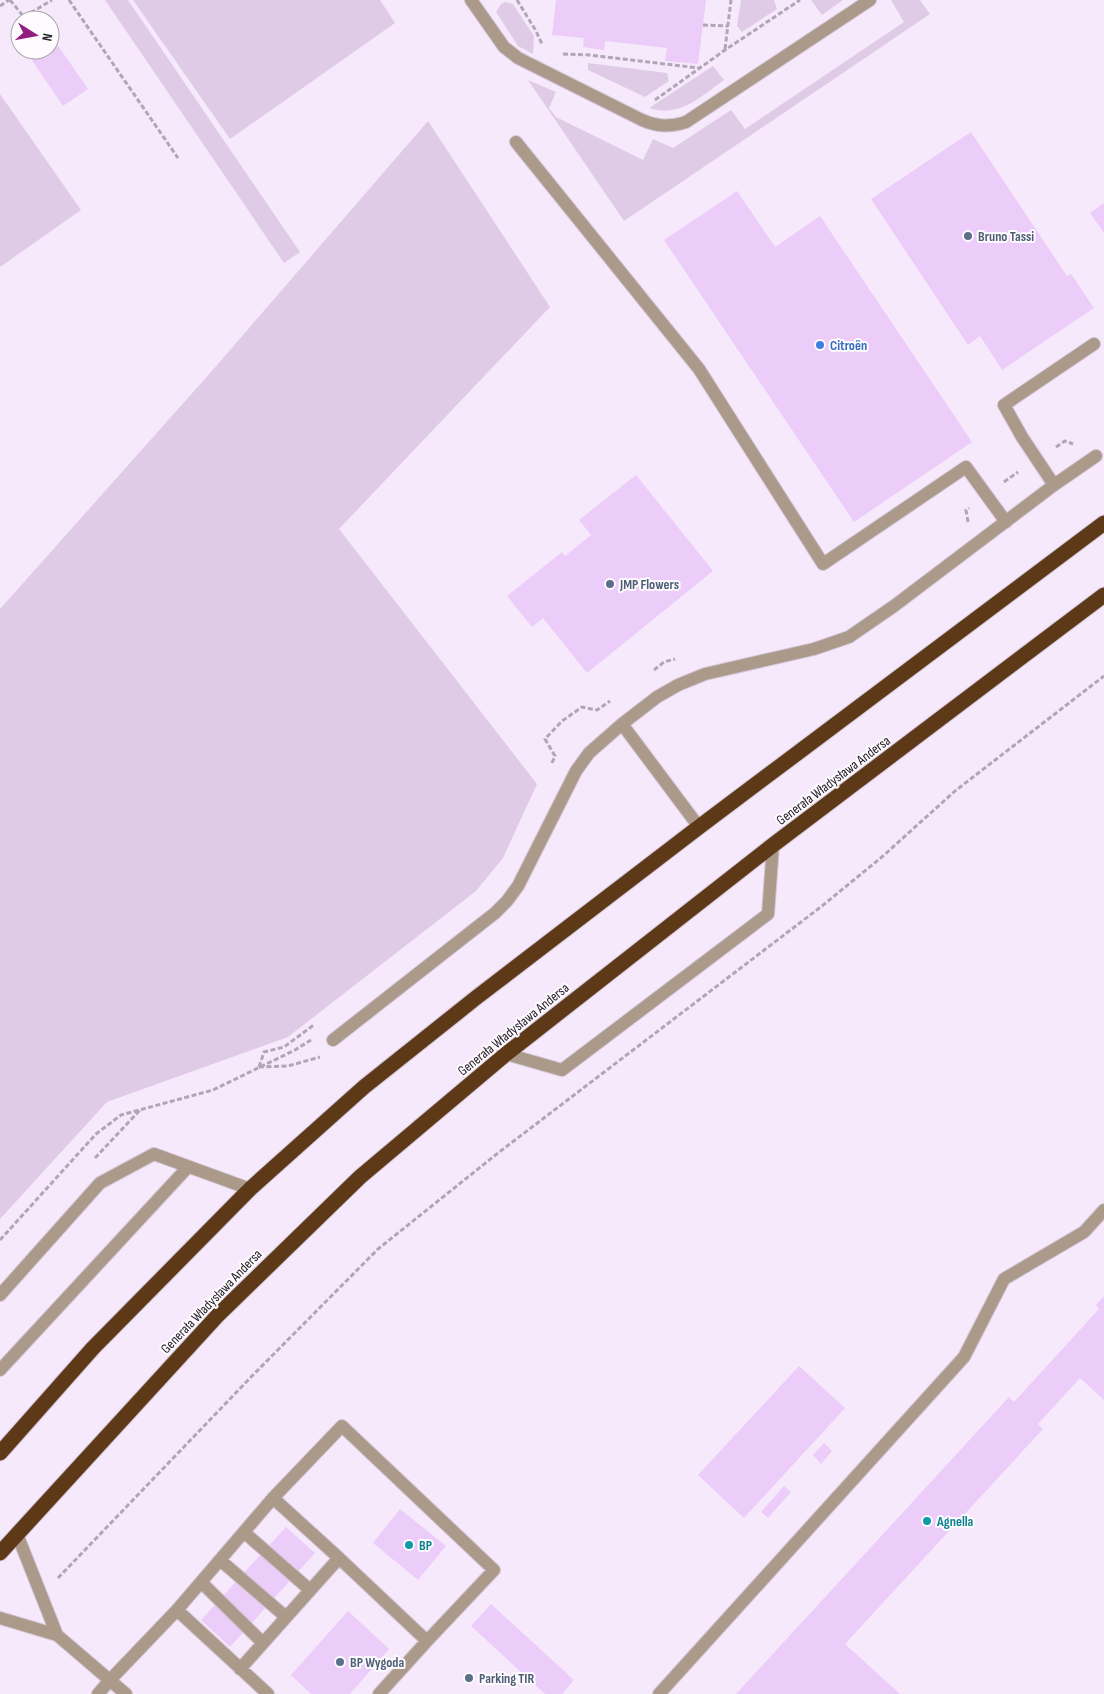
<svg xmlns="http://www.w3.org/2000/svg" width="1104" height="1694" font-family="'Sofia Sans Condensed',sans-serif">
  <rect width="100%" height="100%" fill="#f7e9fc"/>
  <path fill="#e0cbe7" d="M105,0H128L300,252L284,263Z
    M133,0H380L395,23L230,139Z
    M741,0H774L777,9L742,32L737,26Z
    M811,0H843L822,15Z
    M891,0H920L930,14L624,221L528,80L556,92L549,108L556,117L643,160L653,139L673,148L731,110L745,129L904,22Z
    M505,2L513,4L534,36L533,54L518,46L496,12L501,4Z
    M588,63L667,73L669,81L645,97L588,70Z
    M713,66L724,80C700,97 680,118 649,108Z
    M0,94L81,210L0,267Z
    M428,121L550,307L339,529L537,784L503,858L476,891L288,1037L107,1102L0,1219V609L211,372Z"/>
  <path fill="#ecccf8" d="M556,0H706L698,64L665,61L667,48L605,41L604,50L583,47L584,38L552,35Z
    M20,29V42L14,33Z
    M50,34L88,89L63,106L25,50H50Z
    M971,132L1067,276L1071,274L1094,308L1002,370L980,336L968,345L871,199Z
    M737,191L775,247L820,216L972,442L854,522L664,240Z
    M1104,203V233L1090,213Z
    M636,475L713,571L587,673L543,618L532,627L507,596L562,552L565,556L591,535L579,520Z
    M1104,1296V1400L1080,1378L1038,1424L1043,1429L845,1644L900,1694H736L1009,1397L1014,1402L1099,1309L1096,1305Z
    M799,1366L845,1408L744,1518L698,1475Z
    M824,1443L832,1451L821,1464L813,1455Z
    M784,1486L791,1492L768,1518L761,1512Z
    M400,1509L446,1546L418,1580L373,1543Z
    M286,1527L315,1553L230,1647L201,1620Z
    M491,1604L574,1680L562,1694H545L471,1626Z
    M348,1611L389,1649L350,1694H311L291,1675Z"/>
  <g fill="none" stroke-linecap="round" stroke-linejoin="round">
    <defs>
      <path id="lane" d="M516,142L699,369L823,564L966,467L1006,522
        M1054,485L1096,456
        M622,724L699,827
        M333,1040L495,913L507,901L518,886L576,771L589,753L622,724L657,697L678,685L705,674L814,649L849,637L894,606L1054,485L1022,437L1004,405L1094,344
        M506,1054L562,1070L768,914L773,845
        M0,1295L100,1183L154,1154L250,1189
        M0,1370L188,1167
        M273,1498L342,1426L494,1570L427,1641L339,1558
        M245,1533L310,1590
        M17,1534L57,1635
        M220,1560L286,1617
        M201,1582L263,1643
        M177,1610L268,1694
        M0,1618L57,1635L126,1694
        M98,1694L110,1680L177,1610L273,1498L339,1558L240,1669
        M379,1694L427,1641
        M659,1694L964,1357L1004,1279L1084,1232L1104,1210"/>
      <path id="street" d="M471,0L504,47L518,58L642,120C658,127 670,127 686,122L870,0"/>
      <path id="highway" d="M0,1453L93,1348L250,1189L364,1087L477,997L699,827L1104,523
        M0,1553L218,1315L360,1177L506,1054L773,845L1104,595"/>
    </defs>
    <use href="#lane" stroke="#d1c5d6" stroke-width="14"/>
    <use href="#street" stroke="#d1c5d6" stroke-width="14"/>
    <use href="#highway" stroke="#d1c5d6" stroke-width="17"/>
    <path stroke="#b1a6b5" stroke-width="3" stroke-dasharray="5 2.5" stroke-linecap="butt" d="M10,0L24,17L52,0
      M69,0L178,158
      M517,0L536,31L542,44
      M0,6L9,0
      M703,25L728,26
      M725,49L731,0
      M563,54L589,55L699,68
      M655,100L725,50L800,0
      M1056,447L1065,441L1073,444
      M1004,482L1018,472
      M968,522L966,510L969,508
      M654,670L664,662L675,659
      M552,763L555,756L545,739L562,721L582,707L597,710L610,701
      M259,1067L264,1052L284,1047L315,1024
      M259,1067L288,1066L320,1057
      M95,1158L140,1110
      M0,1240L96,1134L121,1115L213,1090L295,1050L311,1040
      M58,1578L252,1376L378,1249L498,1153L822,906L883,856L955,791L1104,676"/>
    <use href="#lane" stroke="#ab998a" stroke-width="12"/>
    <use href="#street" stroke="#ab998a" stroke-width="12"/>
    <use href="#highway" stroke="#5d3918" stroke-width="15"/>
  </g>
  <g fill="#5c6f8a" stroke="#fefbff" stroke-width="2">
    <circle cx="968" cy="236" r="5"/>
    <circle cx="610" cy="584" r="5"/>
    <circle cx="340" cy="1662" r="5"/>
    <circle cx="469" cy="1678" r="5"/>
  </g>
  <circle fill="#3f7fe0" stroke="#fefbff" stroke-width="2" cx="820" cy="345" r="5"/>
  <g fill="#0f9aa8" stroke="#fefbff" stroke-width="2">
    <circle cx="927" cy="1521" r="5"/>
    <circle cx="409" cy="1545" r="5"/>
  </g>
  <g text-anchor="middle" stroke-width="4" stroke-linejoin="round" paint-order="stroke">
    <g font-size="14" font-weight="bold" fill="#4e5e75" stroke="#fefbff" text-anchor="start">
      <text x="978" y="241">Bruno Tassi</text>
      <text x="620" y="589">JMP Flowers</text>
      <text x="350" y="1667">BP Wygoda</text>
      <text x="479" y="1683">Parking TIR</text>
    </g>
    <g font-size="14" font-weight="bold" fill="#366cbe" stroke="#fefbff" text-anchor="start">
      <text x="830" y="350">Citroën</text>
    </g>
    <g font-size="14" fill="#262128" stroke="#fefbff">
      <text transform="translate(833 780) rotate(-37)" y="5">Generała Władysława Andersa</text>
      <text transform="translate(513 1029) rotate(-39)" y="5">Generała Władysława Andersa</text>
      <text transform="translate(211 1301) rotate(-46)" y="5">Generała Władysława Andersa</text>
    </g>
    <g font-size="14" font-weight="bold" fill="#0d838f" stroke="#fefbff" text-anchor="start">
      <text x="937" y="1526">Agnella</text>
      <text x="419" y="1550">BP</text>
    </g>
  </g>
  <g transform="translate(35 35) rotate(101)"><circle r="24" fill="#fefbff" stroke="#a8a4a9"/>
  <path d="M0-4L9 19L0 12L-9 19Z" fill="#911d7d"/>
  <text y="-8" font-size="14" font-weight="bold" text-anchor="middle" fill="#262128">N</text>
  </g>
</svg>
